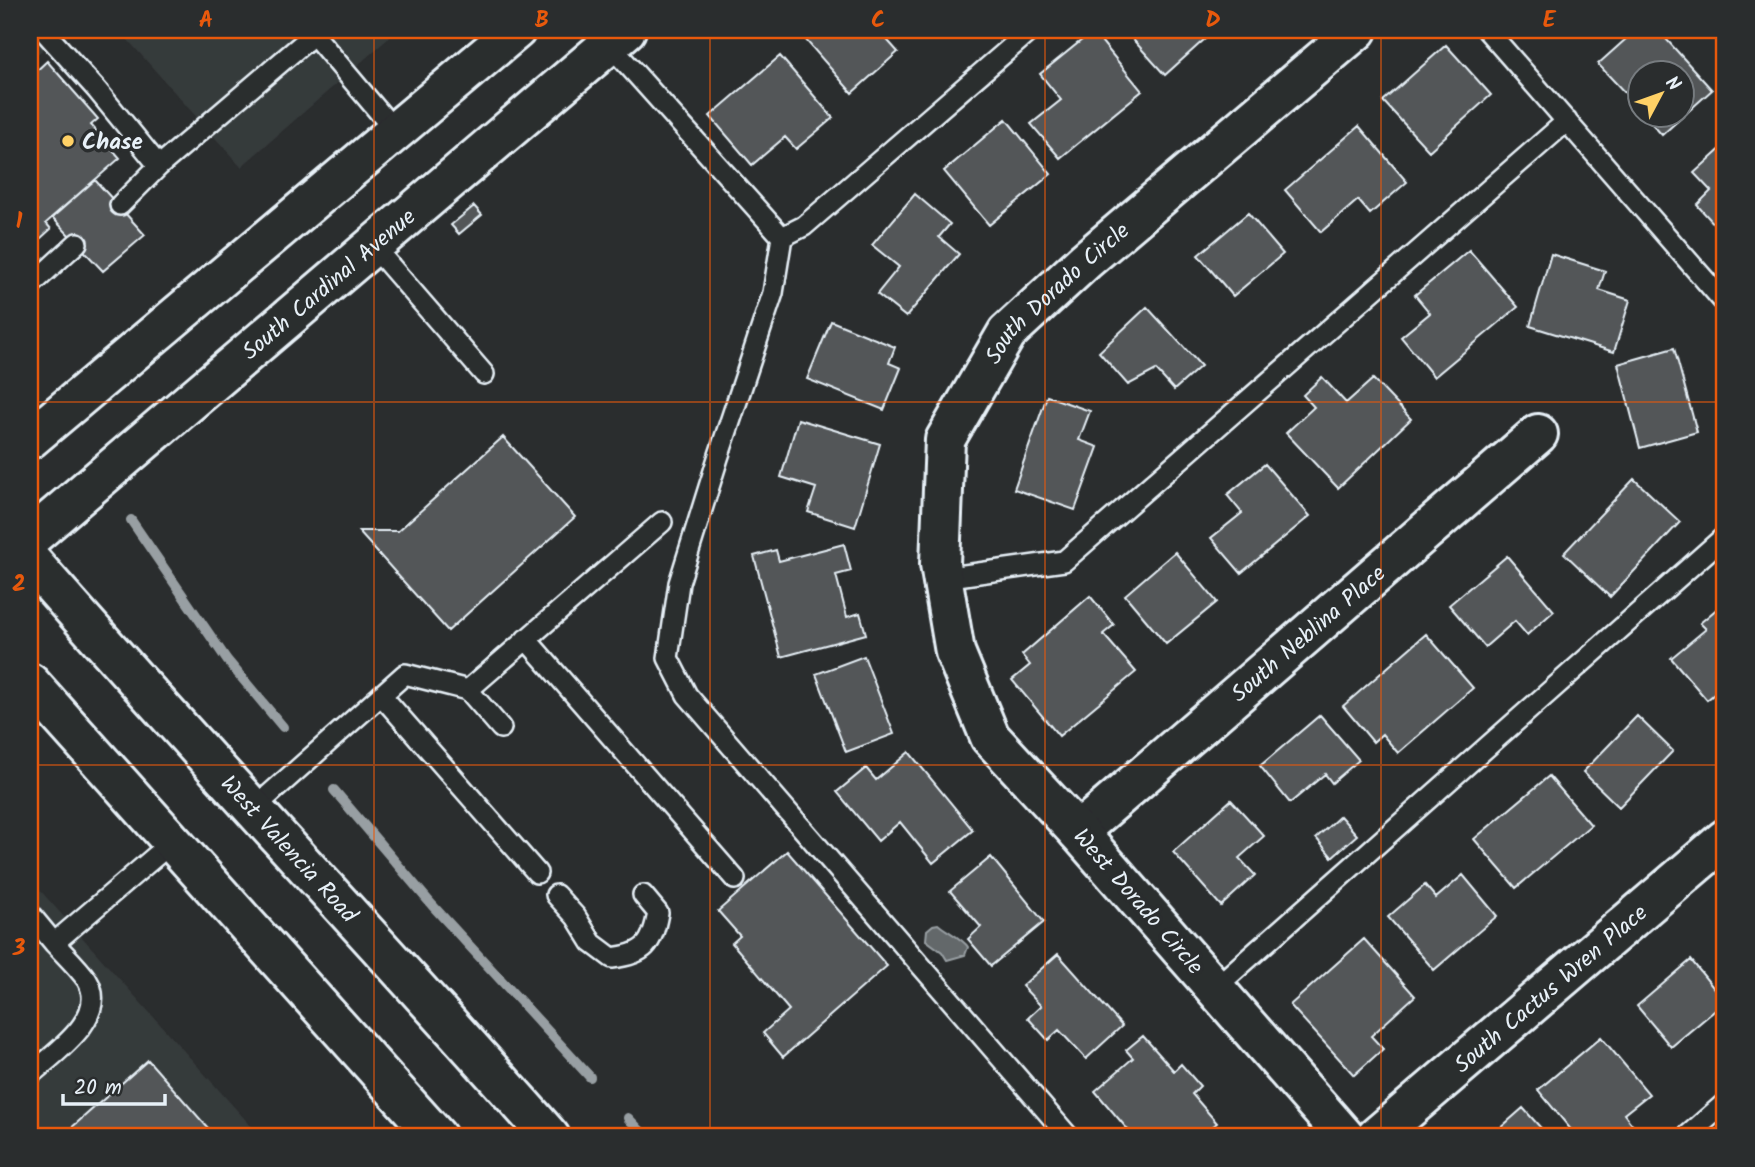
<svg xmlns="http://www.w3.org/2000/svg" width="1755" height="1167" font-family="Kalam,sans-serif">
  <rect width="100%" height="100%" fill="#2a2d2e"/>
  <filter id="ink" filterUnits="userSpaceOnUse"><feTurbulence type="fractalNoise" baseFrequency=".0143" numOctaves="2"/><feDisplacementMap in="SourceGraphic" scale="14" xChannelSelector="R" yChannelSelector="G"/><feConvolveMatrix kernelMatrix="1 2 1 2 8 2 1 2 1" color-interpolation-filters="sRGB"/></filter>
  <g filter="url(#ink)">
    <path fill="#363a3b" d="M30,30H67L30,60Z
      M119,30H398L241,167Z
      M30,879L261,1137H30Z"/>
    <path fill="#63686b" stroke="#989fa3" stroke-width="2" d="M938,924C946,931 963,939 968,947L965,955L947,960L942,952L926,940L927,930L933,925Z"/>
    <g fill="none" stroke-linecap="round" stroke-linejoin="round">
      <path stroke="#989fa3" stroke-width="10" d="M30,408L35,414
        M131,520L227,660L283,727
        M334,790L432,905L590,1077
        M628,1118L646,1137"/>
    </g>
    <path fill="#535759" stroke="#e8f1f8" stroke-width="2" d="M814,30H884L881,33L898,52L852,93L804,38Z
      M1130,30H1215L1165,75L1127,33Z
      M1636,30H1658L1712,90L1662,135L1645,116H1682V74H1640V109L1598,64Z
      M1093,31L1142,91L1060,158L1031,124L1061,100L1040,74Z
      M1446,45L1491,95L1429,151L1383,101Z
      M780,56L833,118L796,149L785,137L752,165L710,116Z
      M47,61L98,119L91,125L120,158L46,223L51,229L30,248V73L33,74Z
      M1006,119L1051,174L989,225L944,171Z
      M1359,126L1407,182L1370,214L1358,200L1321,232L1285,190Z
      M1725,145V236L1697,205L1711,191L1694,173Z
      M95,180L145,235L103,271L52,217Z
      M915,194L950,224L939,237L959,254L906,317L877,294L899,267L872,245Z
      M474,206L482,215L459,234L451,225Z
      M1248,213L1283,254L1233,296L1198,255Z
      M1469,250L1518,307L1434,377L1401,337L1430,313L1415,295Z
      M1551,254L1605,271L1599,290L1630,300L1614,352L1530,326Z
      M1147,307L1201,366L1174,390L1156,370L1128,385L1099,352Z
      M831,321L895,347L889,363L901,368L884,410L807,379Z
      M1674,348L1697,432L1640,448L1618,364Z
      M1322,377L1346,403L1373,379L1411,419L1338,488L1286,433L1314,407L1303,395Z
      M1047,396L1090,411L1079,440L1098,447L1075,510L1014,489Z
      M798,419L880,444L855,527L808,512L816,488L781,477Z
      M503,437L575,517L448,631L358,531H398Z
      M1265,464L1310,516L1241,573L1211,538L1242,513L1227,495Z
      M1634,479L1680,522L1610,597L1564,553Z
      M844,544L851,571L836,575L847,617L860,613L866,634L781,657L754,556L776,550L779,561Z
      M1175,552L1217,602L1166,644L1125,595Z
      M1507,556L1554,611L1527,635L1515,621L1485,647L1449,605Z
      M1090,596L1114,625L1103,634L1136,672L1059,736L1012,680L1030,665L1022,655Z
      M1725,602V685L1707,700L1671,658L1706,629L1700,623Z
      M1426,634L1473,688L1398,753L1382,734L1373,742L1343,706Z
      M864,656L894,734L846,752L816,674Z
      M1320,715L1359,760L1332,783L1325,774L1290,803L1260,766Z
      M1637,716L1673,751L1619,807L1583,772Z
      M909,752L973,830L933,863L900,822L878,841L837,792L866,768L876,780Z
      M1549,776L1591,825L1516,888L1474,839Z
      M1231,800L1264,836L1239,858L1255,875L1221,906L1173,852Z
      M1340,816L1357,835L1332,857L1316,838Z
      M787,851L887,966L783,1057L763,1033L789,1010L732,943L740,936L718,911Z
      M991,857L1044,922L991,966L968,939L981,927L950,891Z
      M1463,875L1497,916L1434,970L1388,917L1425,885L1436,898Z
      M1364,939L1415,996L1371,1036L1383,1049L1354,1075L1290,1005Z
      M1058,954L1122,1026L1086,1059L1059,1030L1048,1040L1028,1018L1041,1006L1022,986Z
      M1691,960L1725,1002L1671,1047L1637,1006Z
      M1143,1036L1174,1071L1181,1064L1200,1086L1192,1094L1217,1123L1200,1137H1181L1177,1133L1172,1137H1134L1095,1091L1133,1058L1126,1050Z
      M1601,1037L1649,1094L1624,1114L1637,1131L1629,1137H1577L1538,1090Z
      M148,1060L216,1137H61Z
      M1523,1108L1549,1137H1490Z
      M1724,1125L1725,1137H1710Z"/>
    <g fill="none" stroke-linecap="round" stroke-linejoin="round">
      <defs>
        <path id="service" d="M43,30L97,90L159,166L314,34
          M310,30L395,131
          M1487,30L1725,303
          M609,44L782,237L773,293L718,458L679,583L668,658L687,695L1069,1137
          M120,205L159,166
          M782,237L804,226L1031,30
          M373,246L484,374
          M30,286L77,243
          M943,578L1064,561L1567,121
          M526,639L735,879
          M468,690L501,728
          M381,695L537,873
          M252,810L405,674L468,690L662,522
          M556,895L576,917L592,943L612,958C645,954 652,945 658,913L643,895
          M30,914L54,943L171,843
          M1215,988L1725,536
          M30,1075C53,1054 110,1017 87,980C78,967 65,955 54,943
          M1686,1137L1725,1103"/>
        <g id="minor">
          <path id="s1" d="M1078,832L1538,434"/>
          <path id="s2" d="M1345,1137L1078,832L990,737L955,652L940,564L945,440L1007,333L1085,261L1357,30"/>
          <path id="s3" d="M1376,1137L1725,839"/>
        </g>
        <g id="secondary">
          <path d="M30,439L516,30"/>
          <path id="s4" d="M30,538L626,30"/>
        </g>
        <g id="primary">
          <path id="s5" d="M30,560C200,755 379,943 550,1137"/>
          <path d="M30,683L437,1137"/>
        </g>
      </defs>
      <use href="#service" stroke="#e8f1f8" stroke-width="24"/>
      <use href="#minor" stroke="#e8f1f8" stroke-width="44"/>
      <use href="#secondary" stroke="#e8f1f8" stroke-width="44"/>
      <use href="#primary" stroke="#e8f1f8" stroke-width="44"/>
      <use href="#service" stroke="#2a2d2e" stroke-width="19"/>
      <use href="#minor" stroke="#2a2d2e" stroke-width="38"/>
      <use href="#secondary" stroke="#2a2d2e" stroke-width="38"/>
      <use href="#primary" stroke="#2a2d2e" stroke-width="38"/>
    </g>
  </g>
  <path fill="none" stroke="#e8590c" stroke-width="2" stroke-opacity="0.55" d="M374,30V1137M710,30V1137M1045,30V1137M1381,30V1137M30,402H1725M30,765H1725"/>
  <circle fill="#ffd166" stroke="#2a2d2e" stroke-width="2.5" cx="68" cy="141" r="7"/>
  <g text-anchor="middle" stroke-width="7" stroke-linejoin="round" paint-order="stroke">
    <g font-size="23" font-weight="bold" fill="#e8f1f8" stroke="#2a2d2e" text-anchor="start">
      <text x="82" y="149">Chase</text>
    </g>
    <g font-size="23" fill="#e8f1f8" stroke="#2a2d2e">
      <text dy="8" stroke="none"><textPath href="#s4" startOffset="392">South Cardinal Avenue</textPath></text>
      <text dy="8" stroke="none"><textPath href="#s2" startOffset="1027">South Dorado Circle</textPath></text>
      <text dy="8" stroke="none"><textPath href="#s1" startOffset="304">South Neblina Place</textPath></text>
      <text dy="8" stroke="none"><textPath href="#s5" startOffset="388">West Valencia Road</textPath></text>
      <text transform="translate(1139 901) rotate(49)" y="8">West Dorado Circle</text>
      <text dy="8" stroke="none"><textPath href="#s3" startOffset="229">South Cactus Wren Place</textPath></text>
    </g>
  </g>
  <rect width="1755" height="1167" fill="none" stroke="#2a2d2e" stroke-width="77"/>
  <g transform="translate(1661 94) rotate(49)"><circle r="33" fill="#2a2d2e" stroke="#767b7f" stroke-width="2"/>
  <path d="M0-5L12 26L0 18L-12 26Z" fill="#ffd166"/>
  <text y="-10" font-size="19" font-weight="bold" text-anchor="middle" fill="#e8f1f8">N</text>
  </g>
  <path d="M63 1094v10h102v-10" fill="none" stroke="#e8f1f8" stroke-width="3.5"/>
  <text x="74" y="1094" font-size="21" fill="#e8f1f8" stroke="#2a2d2e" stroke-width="5" paint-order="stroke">20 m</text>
  <rect x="38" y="38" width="1678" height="1090" fill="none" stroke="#e8590c" stroke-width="2.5"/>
  <g font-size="23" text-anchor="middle" font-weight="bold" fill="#e8590c">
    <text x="206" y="27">A</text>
    <text x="542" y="27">B</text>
    <text x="878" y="27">C</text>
    <text x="1213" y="27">D</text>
    <text x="1549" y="27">E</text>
    <text x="19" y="228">1</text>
    <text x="19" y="591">2</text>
    <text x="19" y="955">3</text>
  </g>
</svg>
